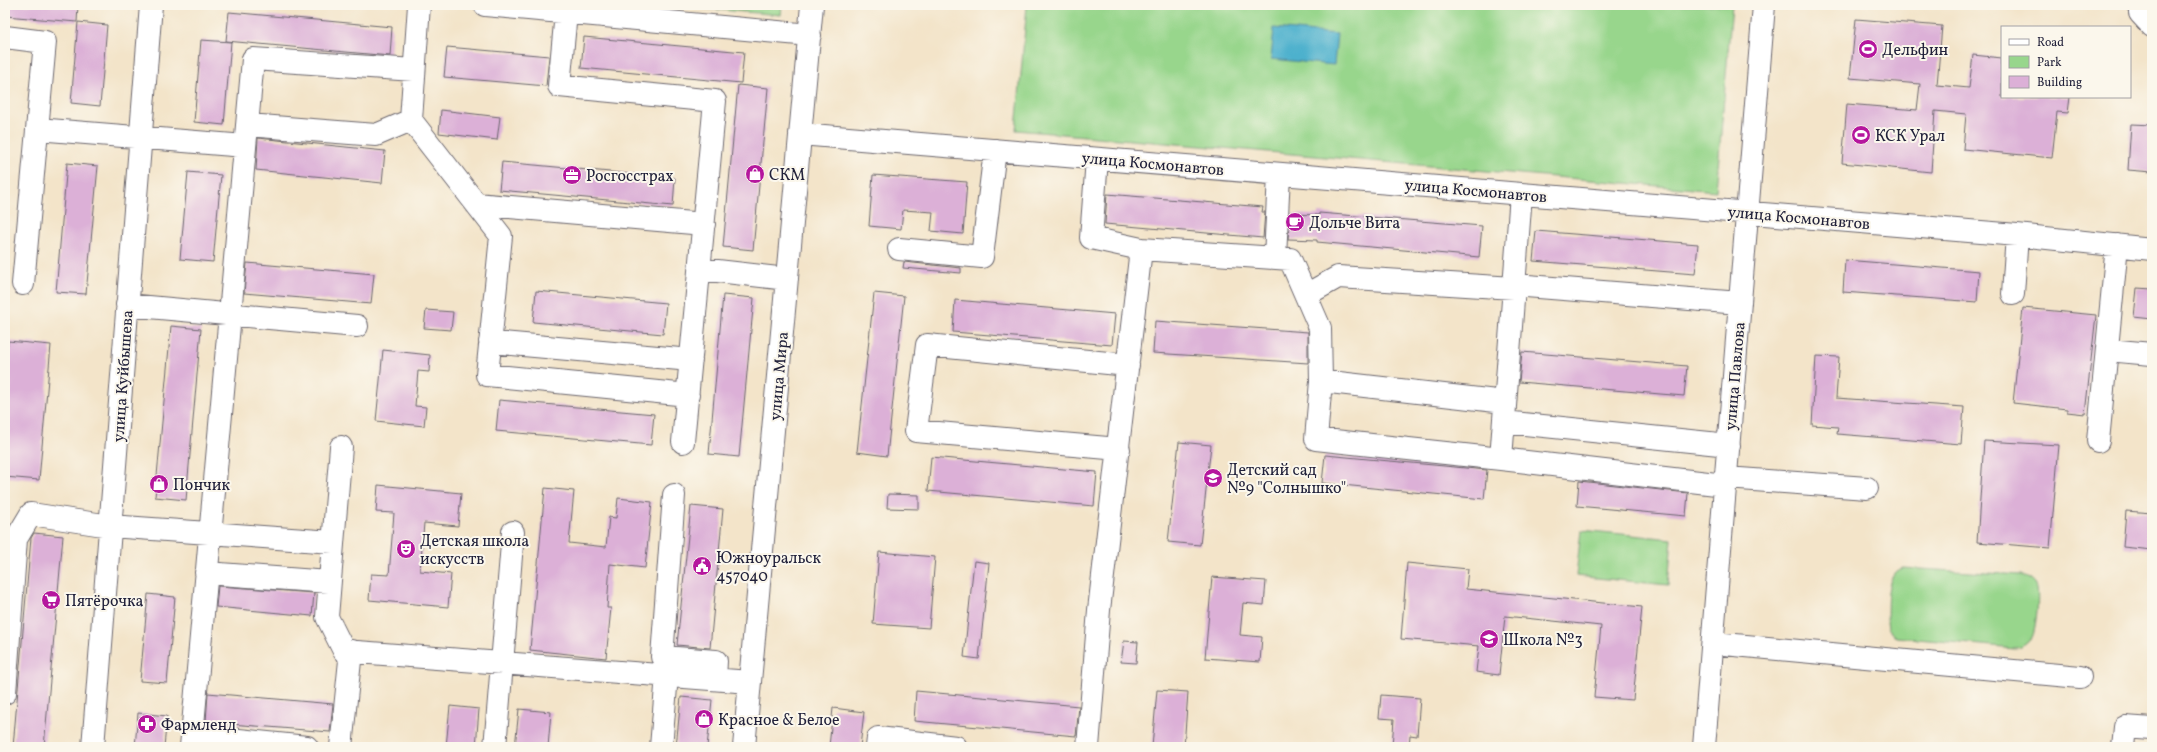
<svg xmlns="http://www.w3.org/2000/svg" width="2157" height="752" font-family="Vollkorn,serif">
  <rect width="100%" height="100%" fill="#fbf7ec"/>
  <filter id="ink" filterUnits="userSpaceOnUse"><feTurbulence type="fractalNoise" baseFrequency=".025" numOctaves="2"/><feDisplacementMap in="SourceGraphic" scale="8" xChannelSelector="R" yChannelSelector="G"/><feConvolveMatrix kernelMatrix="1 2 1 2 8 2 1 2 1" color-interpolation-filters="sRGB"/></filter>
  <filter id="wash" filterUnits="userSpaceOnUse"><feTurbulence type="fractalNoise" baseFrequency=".012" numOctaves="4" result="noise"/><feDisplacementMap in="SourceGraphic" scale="16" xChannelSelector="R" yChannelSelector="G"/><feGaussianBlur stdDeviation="0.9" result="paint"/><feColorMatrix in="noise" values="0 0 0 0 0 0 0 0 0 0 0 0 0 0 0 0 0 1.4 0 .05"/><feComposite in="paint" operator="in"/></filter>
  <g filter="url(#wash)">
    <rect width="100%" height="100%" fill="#f3e4c9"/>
    <path fill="#98d68c" stroke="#5d7c64" d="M662,5H782L781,15Z
      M1027,5H1732L1716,191L1016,130Z
      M1581,530L1672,539L1668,585L1576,576Z
      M1903,568L2021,575C2027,578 2033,580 2036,586C2040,592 2036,628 2033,635C2030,644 2022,648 2014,648L1896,637L1888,628L1887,621C1888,604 1884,574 1903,568Z"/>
    <path fill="#4eb1cd" stroke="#386a84" d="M1274,28L1337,34L1334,65L1271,59Z"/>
    <g id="blocks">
      <path fill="#dcb0d7" d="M5,5H78L77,22L5,16Z
        M229,12L392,27L390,56L226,41Z
        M1856,19L1942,26L1937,85L1969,88L1973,55L2002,58V97H2070L2068,113L2057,112L2052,158L1963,149L1966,114L1935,111L1931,172L1842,163L1847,104L1917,110L1920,84L1850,78Z
        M78,22L107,25L100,106L71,103Z
        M584,37L744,52L741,83L581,68Z
        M201,40L231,42L224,125L194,122Z
        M447,47L549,56L546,86L444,77Z
        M738,85L768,88L753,250L723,247Z
        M441,110L500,117L497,140L439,133Z
        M2131,124L2152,125V172L2128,170Z
        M258,138L385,151L382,183L256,170Z
        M502,162L675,178L673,206L499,190Z
        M67,163L98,166L86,294L56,292Z
        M188,172L221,175L213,262L180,259Z
        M873,175L967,182L963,234L931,231L933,212L903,210L901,229L869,226Z
        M1107,194L1263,207L1262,212H1265L1263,238L1105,224Z
        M1319,213L1482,226L1479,257L1317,242V240L1288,239L1290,214L1319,215Z
        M1536,231L1698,244L1695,274L1533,261Z
        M1845,260L1979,271L1977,302L1843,292Z
        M904,262L961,268V273L903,268Z
        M247,263L374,274L371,304L244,293Z
        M2137,288L2152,289V319L2134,317Z
        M536,291L666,303L663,334L533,322Z
        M874,293L904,296L887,456L857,452Z
        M723,295L754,298L739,457L709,454Z
        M955,300L1115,314L1112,345L953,332Z
        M2023,308L2096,315L2085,414L2067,412V409L2013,403Z
        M426,310L453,312L451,330L424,328Z
        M1155,321L1308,332V363L1153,353Z
        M171,326L201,329L186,500L155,497Z
        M8,341L51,345L39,480L5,477V410L7,384H5V374Z
        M383,350L430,355L429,372L418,371L415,406L426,407L424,426L376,421Z
        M1522,352L1687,366L1684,396L1519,382Z
        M1816,356L1839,357L1836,398L1964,407L1961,444L1837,434L1838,427L1812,425Z
        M499,400L654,414L651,445L496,431Z
        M1984,441L2059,445L2050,548L1977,542Z
        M1179,442L1211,445L1200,545L1168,542Z
        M1325,455L1487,470L1484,499L1322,483Z
        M931,457L1097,472L1094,506L928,491Z
        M1579,481L1688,493L1686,516L1577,506Z
        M378,485L461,493L458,526L424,523L420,571L451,574L448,607L369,600L371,574L389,575L394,513L376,512Z
        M545,488L574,491L569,543L606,547L609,517L616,518L618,498L652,502L645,568L610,564L607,608H611L606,658L530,650Z
        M888,494L919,495V509L887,508Z
        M691,506L723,509L710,648L677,645Z
        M2126,511L2152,513V550L2123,547Z
        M34,533L63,536L44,747H13L31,538Z
        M879,552L935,557L929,628L873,624Z
        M974,561L989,563L979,659L964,657Z
        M1407,563L1468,569L1466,589L1642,607L1633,700L1594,697L1601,626L1505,616L1499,675L1476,672L1479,646L1401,639Z
        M1212,577L1266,581L1264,605L1243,603L1240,635L1262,637L1260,662L1205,658Z
        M218,586L314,593L312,616L216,607Z
        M148,594L175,597L167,683L140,681Z
        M1124,641L1138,642L1136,663L1121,662Z
        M1157,690L1188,692L1184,747H1152Z
        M916,691L1079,706L1076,736L914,721Z
        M208,693L333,704L330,732L206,722Z
        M1381,695L1420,698L1417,736L1410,735L1409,747H1392L1394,719L1379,718Z
        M681,697L712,700L707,747H676Z
        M450,706L479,709L476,747H446Z
        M833,708L864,712L860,747H829Z
        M519,709L551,712L548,747H515Z
        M138,713L167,716L164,747H135Z"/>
    </g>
  </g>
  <g filter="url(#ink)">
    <use href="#blocks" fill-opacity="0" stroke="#6b666d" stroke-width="1"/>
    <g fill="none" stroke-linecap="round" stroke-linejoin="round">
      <defs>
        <path id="minor" d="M419,5L411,120L501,236L487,375L688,395
          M485,5L810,35
          M2140,5V13L2152,26
          M566,13L559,86L715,101L683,442
          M5,37L45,42L23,284
          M247,125L376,135L411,120
          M37,129L245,146
          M800,134L2017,235L2152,249
          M476,204L704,224
          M899,249L982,257L995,150
          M1141,249L1290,259L1320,328L1321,381L1316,439L1501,459L1521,194
          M1275,258L1279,174
          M700,269L787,279
          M1514,285L1740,303
          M2013,294L2017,235
          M1306,295L1338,277L1514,288
          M127,305L357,326
          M490,342L691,360
          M2107,350L2152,354
          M1321,381L1505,402
          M1504,422L1729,445
          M2098,441L2117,245
          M341,447L327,617L344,651L750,682
          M1119,449L916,431L927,345L1128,365
          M1501,459L1725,485
          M1726,478L1867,488
          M674,495L662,657L716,661L715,679
          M206,573L329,582
          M1713,643L2080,677
          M5,693L16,539L31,514L110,526L333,542
          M192,735L307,747
          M93,747L151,5
          M191,747L253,59L414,70
          M341,747L351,651
          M495,747L513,532
          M661,747L667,675
          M744,747L812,5
          M877,747L878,738L956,747
          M1088,747L1099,610L1141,249L1091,238L1097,159
          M1704,747L1764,5
          M2123,747L2125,727L2152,729"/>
      </defs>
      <use href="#minor" stroke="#6b666d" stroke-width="24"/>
      <use href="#minor" stroke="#fff" stroke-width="22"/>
    </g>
  </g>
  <defs>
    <symbol id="stadium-disc" viewBox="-11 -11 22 22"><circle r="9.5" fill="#b5179e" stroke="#fbf7ec"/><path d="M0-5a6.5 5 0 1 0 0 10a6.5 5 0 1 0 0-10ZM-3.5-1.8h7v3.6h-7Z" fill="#fff"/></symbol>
    <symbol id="shop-disc" viewBox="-11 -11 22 22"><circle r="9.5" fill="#b5179e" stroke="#fbf7ec"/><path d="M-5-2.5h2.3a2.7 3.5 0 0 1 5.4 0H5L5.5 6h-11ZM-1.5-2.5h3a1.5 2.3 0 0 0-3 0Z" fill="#fff"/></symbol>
    <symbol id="office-disc" viewBox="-11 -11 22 22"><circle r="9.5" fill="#b5179e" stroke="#fbf7ec"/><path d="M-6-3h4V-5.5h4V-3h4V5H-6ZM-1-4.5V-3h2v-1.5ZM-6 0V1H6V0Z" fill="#fff"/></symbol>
    <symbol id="cafe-disc" viewBox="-11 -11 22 22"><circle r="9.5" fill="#b5179e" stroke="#fbf7ec"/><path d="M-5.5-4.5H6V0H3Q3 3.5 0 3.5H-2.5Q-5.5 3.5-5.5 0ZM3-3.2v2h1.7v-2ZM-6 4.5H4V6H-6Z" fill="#fff"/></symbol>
    <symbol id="school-disc" viewBox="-11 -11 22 22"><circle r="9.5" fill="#b5179e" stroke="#fbf7ec"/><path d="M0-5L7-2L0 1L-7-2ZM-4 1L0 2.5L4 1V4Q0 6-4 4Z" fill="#fff"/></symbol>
    <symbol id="theatre-disc" viewBox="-11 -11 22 22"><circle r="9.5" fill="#b5179e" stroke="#fbf7ec"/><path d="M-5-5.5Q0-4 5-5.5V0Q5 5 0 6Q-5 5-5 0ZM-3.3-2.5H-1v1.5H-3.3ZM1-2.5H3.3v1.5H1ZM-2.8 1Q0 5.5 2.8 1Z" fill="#fff"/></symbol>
    <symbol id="civic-disc" viewBox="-11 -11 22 22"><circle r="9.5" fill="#b5179e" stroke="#fbf7ec"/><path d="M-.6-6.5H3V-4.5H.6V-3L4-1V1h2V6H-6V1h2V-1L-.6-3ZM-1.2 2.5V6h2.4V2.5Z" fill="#fff"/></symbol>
    <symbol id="supermarket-disc" viewBox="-11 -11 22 22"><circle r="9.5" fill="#b5179e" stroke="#fbf7ec"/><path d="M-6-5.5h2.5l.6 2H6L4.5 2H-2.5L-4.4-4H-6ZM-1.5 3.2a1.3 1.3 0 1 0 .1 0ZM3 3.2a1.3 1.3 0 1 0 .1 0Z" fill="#fff"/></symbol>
    <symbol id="pharmacy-disc" viewBox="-11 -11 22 22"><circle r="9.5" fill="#b5179e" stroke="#fbf7ec"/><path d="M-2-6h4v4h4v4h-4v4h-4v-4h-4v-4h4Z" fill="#fff"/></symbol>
  </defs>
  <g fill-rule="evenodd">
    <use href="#stadium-disc" x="1857" y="38" width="22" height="22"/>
    <use href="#stadium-disc" x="1850" y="124" width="22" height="22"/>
    <use href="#shop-disc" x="744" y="163" width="22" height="22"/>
    <use href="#office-disc" x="561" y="164" width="22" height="22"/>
    <use href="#cafe-disc" x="1284" y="211" width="22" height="22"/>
    <use href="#school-disc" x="1202" y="467" width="22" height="22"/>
    <use href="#shop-disc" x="148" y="473" width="22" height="22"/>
    <use href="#theatre-disc" x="395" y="538" width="22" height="22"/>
    <use href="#civic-disc" x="691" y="555" width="22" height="22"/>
    <use href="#supermarket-disc" x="40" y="589" width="22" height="22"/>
    <use href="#school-disc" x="1478" y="628" width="22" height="22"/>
    <use href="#shop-disc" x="693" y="708" width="22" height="22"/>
    <use href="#pharmacy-disc" x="136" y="713" width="22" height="22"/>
  </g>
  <g text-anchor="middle" stroke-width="4" stroke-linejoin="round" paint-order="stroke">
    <g font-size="16" fill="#22223b" stroke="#fbf7ec" text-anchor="start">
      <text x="1882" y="55">Дельфин</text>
      <text x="1875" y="141">КСК Урал</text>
      <text x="769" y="180">СКМ</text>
      <text x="586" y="181">Росгосстрах</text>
      <text x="1309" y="228">Дольче Вита</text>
      <text x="1227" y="475">Детский сад<tspan x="1227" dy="18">№9 "Солнышко"</tspan></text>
      <text x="173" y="490">Пончик</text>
      <text x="420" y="546">Детская школа<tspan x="420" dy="18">искусств</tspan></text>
      <text x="716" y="563">Южноуральск<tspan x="716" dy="18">457040</tspan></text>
      <text x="65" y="606">Пятёрочка</text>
      <text x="1503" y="645">Школа №3</text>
      <text x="718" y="725">Красное &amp; Белое</text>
      <text x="161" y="730">Фармленд</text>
    </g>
    <g font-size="16" fill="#22223b" stroke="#fbf7ec">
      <text transform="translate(1153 163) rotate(5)" y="6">улица Космонавтов</text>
      <text transform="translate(1476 190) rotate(5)" y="6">улица Космонавтов</text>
      <text transform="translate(1799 217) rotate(5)" y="6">улица Космонавтов</text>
      <text transform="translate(122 376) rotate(-86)" y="6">улица Куйбышева</text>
      <text transform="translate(778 376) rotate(-85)" y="6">улица Мира</text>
      <text transform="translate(1734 376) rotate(-85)" y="6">улица Павлова</text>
    </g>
  </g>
  <rect width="2157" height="752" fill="none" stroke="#fbf7ec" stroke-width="20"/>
  <rect x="2001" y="26" width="130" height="72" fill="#fbf7ec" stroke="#a4a2a5"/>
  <rect x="2009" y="39" width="20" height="6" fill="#ffffff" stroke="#a4a2a5"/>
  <text x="2037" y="46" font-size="12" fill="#22223b">Road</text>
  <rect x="2009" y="56" width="20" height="12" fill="#98d68c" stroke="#a4a2a5"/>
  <text x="2037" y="66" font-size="12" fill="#22223b">Park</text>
  <rect x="2009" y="76" width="20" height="12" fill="#dcb0d7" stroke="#a4a2a5"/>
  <text x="2037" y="86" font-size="12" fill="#22223b">Building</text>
</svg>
